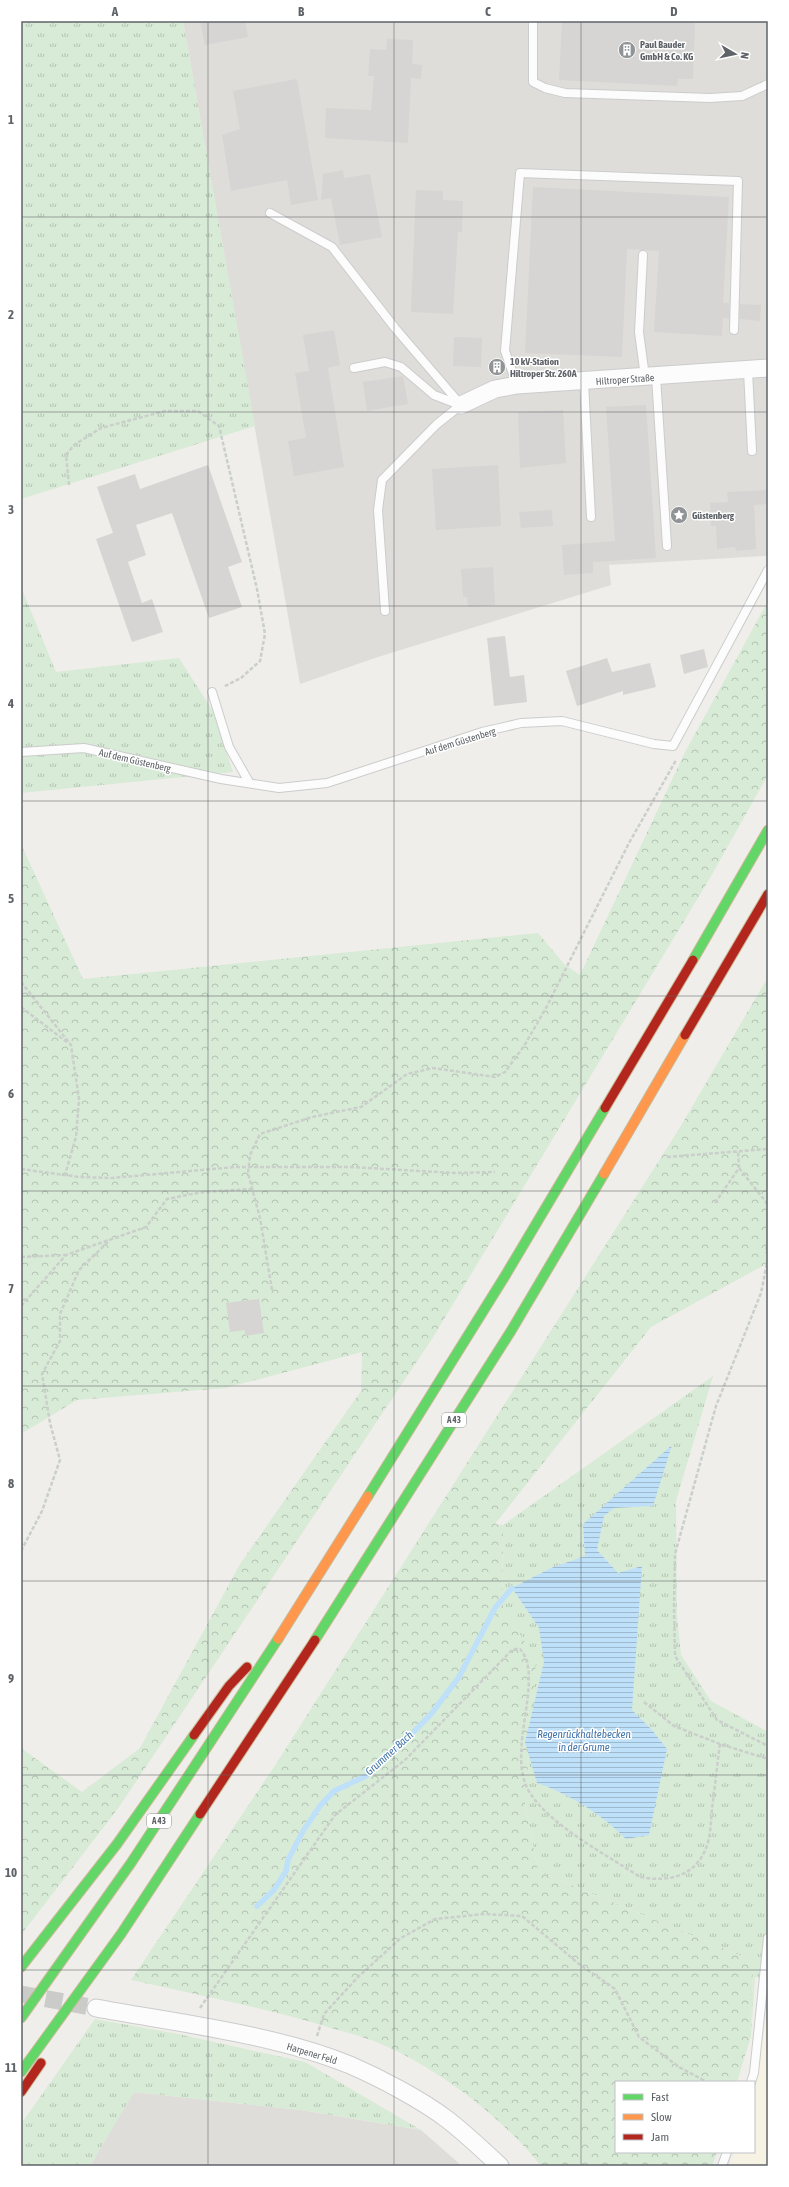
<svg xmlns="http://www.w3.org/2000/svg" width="789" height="2187" font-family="'Asap Condensed',sans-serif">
  <defs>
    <pattern id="grass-tufts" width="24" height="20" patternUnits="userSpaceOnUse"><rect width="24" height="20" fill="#d8ebd6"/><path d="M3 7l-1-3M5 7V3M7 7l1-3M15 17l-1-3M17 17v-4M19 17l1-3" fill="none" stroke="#b2c2b1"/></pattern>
    <pattern id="forest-crowns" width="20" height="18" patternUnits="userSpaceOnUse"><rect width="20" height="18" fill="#d8ebd6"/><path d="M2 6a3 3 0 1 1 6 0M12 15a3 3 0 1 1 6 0" fill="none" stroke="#b2c2b1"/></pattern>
    <pattern id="water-rules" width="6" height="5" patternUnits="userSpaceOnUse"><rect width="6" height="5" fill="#bfe0f9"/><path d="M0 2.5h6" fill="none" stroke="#9eb9cd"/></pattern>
  </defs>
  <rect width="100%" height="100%" fill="#efeeea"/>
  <path fill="#f7f3e4" d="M768,2003V2166H729L735,2152H754V2101Z"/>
  <path fill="#dfddda" d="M183,21H768V552L766,556L609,565L611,585L378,657L300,684Z
    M133,2092L301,2110L421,2130L462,2166H90Z"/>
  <path fill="url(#grass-tufts)" d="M21,21H183L255,426L21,499Z
    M21,587L56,672L179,658L213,711L233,772L21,793Z
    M713,1376L676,1501L677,1615L681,1655L711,1701L768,1732V1980L755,1977L751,2036L753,1961L538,1871L525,1803L502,1604L503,1525Z
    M95,2019L178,2034L305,2062L421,2130L301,2110L134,2092L90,2166H21V2124Z"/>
  <path fill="url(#forest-crowns)" d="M768,601V775L710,878L432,1339L119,1807L21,1935V1748L82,1792L140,1748L240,1564L361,1391L362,1352L225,1388L77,1400L21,1434V844L83,979L538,933L565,965L580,975L685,752Z
    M768,977V1263L651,1327L495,1524L503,1525L502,1604L536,1661L525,1803L538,1871L753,1961L751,2036L737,2082H616V2152H717L712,2166H541C501,2116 439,2069 381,2044C365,2037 348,2033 331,2028C266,2008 198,1995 131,1980L274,1767L679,1129Z"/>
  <path fill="url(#water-rules)" d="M672,1445L653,1506L614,1508L604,1516L597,1550L618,1573L642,1566L632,1710L652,1730L667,1749L649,1835L626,1839C601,1814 570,1794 537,1783L525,1742L544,1662L539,1628L512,1588L551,1568L585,1556L583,1524Z"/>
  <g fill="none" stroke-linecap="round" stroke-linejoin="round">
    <path stroke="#bfe0f9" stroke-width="5.5" d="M257,1906L274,1890L286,1871L288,1860L303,1831L320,1806L334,1791L366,1776L399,1747L431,1714L459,1677L495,1608L512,1588"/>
  </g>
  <path fill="#d6d5d3" d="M200,21H245L248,37L205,45Z
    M562,21H695L693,79H678L677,86L559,80Z
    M387,39L413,40L412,64L422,65L421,79L411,78L408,143L325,138L326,108L371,110L374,76H368L370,49L386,50Z
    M297,79L318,200L291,205L287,180L231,191L222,135L240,129L233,91Z
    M343,170L344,178L370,174L382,237L340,245L331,198L321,200L323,174Z
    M533,187L729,197L723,303H729V319L723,318L722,336L654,332L659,251L627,249L622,357L525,353Z
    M416,190L443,191V200L463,201L462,232H458L453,314L411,312Z
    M740,304L761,305L760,321L740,319Z
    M334,330L340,365L328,368L344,467L294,476L288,441L306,438L295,373L309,371L303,335Z
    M454,337L482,338L481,367L453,366Z
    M403,376L408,404L367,411L363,382Z
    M646,405L656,558L593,562V573L564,575L562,545L615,541L606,407Z
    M563,410L566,463L520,468L518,412Z
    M208,465L242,562L228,567L242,607L209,618L172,513L136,525L146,555L128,562L142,603L152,599L163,632L132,642L96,539L113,533L97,487L135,474L140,489Z
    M498,465L501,526L436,530L432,469Z
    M768,490V504L754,505L756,549L736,551L735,547L717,549L716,526H711L710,503L728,502L727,492Z
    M552,510L553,526L521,528L519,512Z
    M493,567L495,605L468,607L467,597H463L461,569Z
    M505,636L510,677L524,675L527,702L494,706L487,638Z
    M704,649L708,667L684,674L680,655Z
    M607,658L612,672L650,663L656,687L623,695V691L577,706L566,671Z
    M259,1299L264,1333L245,1336V1330L230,1332L226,1303Z"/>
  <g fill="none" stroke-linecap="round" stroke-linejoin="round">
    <path stroke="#cbcbca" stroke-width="17" stroke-dasharray="17 8" stroke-linecap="butt" d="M21,1994L96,2008"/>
    <defs>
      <path id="lane" d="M533,21V82L545,88L565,93L710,98L742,96L768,84
        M270,213L332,247L395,328L461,405
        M643,255L639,332L645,377
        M354,368L385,362L401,367L434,395L460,405
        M748,371L752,451
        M656,377L667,546
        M584,382L591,517
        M517,385L505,351L520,173L738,181L734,330
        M385,611L378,510L382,480L437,424L461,405
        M212,692L229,747L249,782
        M21,752L84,748L221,779L279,788L327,783L482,732L521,723L562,721L654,744L673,746L768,570
        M751,2082L754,2073L768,1938
        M722,2166L727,2152"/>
      <path id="street" d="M461,405L495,389L517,385L768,368
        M96,2008C177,2023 274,2034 350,2065C380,2078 422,2100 448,2120C466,2134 483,2150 500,2166"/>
      <path id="fast" d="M693,960L768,830
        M368,1496L505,1276L605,1108
        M315,1640L511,1331L604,1174
        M21,1967L117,1844L194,1735
        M21,2018L131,1863L278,1639
        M21,2072L121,1934L200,1814"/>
      <path id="slow" d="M604,1174L685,1035
        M278,1639L368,1496"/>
      <path id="jam" d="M685,1035L768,894
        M605,1108L693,960
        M194,1735L229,1686L247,1667
        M200,1814L315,1640
        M21,2092L41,2063"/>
    </defs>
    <use href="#lane" stroke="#cbcccc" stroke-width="10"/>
    <use href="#street" stroke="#cbcccc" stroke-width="19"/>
    <use href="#fast" stroke="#c8b996" stroke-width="11"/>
    <use href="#slow" stroke="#c8b996" stroke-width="11"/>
    <use href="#jam" stroke="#c8b996" stroke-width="11"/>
    <path stroke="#cacfcc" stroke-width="2.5" stroke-dasharray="4 2" stroke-linecap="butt" d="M69,485L66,455L74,445L101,428L165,411H198L219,426L257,589L265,634L260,661L241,678L223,687
      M21,982L71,1045L79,1099L76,1137L65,1175
      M21,1007L68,1043
      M667,1157L768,1149
      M739,1168L766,1202L768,1208
      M21,1169L79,1177L112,1178L235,1167H351L455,1173L495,1172
      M715,1203L739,1168L738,1151
      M768,1240L766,1252L768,1253
      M21,1257L65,1255
      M768,1258L761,1293L716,1406L675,1554L674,1608L675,1656L717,1720L768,1746
      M272,1290L260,1218L248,1173L250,1155L260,1134L312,1117L361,1107L407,1074L433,1068L495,1077L505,1072L524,1046L546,1008L629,843L675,762V759
      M21,1306L66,1255L146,1227L167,1199L202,1192L252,1189
      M21,1551L42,1511L60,1460L50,1423L42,1374L60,1341V1314L79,1270L111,1239
      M644,1702L674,1726L720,1744
      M200,2008L335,1815L405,1760L513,1649H520C546,1678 504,1753 530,1793C551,1826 607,1855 640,1877C671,1883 699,1875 708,1842C711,1831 711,1819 712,1808C715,1787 717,1765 720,1744L768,1759
      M317,2036L324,2014L358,1977L401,1938L435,1919L484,1914L522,1916L579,1964L615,1989L639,2037L679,2067L707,2082"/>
    <use href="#lane" stroke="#fdfcfc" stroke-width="8"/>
    <use href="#street" stroke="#fdfcfc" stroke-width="17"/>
    <use href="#fast" stroke="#63d668" stroke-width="9"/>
    <use href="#slow" stroke="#ff974d" stroke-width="9"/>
    <use href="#jam" stroke="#b3261e" stroke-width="9"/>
  </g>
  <path fill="none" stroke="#5f6368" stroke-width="1" stroke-opacity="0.55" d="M208,21V2166M394,21V2166M581,21V2166M21,217H768M21,412H768M21,606H768M21,801H768M21,996H768M21,1191H768M21,1386H768M21,1581H768M21,1775H768M21,1970H768"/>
  <defs>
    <symbol id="building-disc" viewBox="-11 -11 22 22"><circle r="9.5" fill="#919496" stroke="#fff"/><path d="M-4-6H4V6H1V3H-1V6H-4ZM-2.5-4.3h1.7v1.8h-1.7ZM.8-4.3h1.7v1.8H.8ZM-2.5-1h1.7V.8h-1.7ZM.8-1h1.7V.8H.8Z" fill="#fff"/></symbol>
    <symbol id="sight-disc" viewBox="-11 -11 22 22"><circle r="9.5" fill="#919496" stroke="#fff"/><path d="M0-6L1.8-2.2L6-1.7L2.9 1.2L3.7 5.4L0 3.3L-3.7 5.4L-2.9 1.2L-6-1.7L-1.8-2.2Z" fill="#fff"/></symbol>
  </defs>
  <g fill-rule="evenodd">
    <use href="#building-disc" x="617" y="40" width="20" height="20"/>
    <use href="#building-disc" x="487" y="357" width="20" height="20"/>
    <use href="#sight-disc" x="669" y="505" width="20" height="20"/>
  </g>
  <g text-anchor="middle" stroke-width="3" stroke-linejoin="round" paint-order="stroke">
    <g fill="#fff" stroke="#8f9295" stroke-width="1">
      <rect x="442" y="1413" width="24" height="14" rx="3"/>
      <rect x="147" y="1814" width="24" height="14" rx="3"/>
    </g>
    <g font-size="9" font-weight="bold" fill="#5f6368">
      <text x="454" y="1423">A 43</text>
      <text x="159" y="1824">A 43</text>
    </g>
    <g font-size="10" font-weight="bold" fill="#5f6368" stroke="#fff" text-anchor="start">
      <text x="640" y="48">Paul Bauder<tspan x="640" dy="12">GmbH &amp; Co. KG</tspan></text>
      <text x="510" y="365">10 kV-Station<tspan x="510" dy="12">Hiltroper Str. 260A</tspan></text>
      <text x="692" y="519">Güstenberg</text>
    </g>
    <g font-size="10" fill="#5f6368" stroke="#fff">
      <text transform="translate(625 379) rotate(-4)" y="4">Hiltroper Straße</text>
      <text transform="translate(460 741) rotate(-17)" y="4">Auf dem Güstenberg</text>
      <text transform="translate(135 760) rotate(13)" y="4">Auf dem Güstenberg</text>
      <text transform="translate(312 2053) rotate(17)" y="4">Harpener Feld</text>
    </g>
    <g font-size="11" font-style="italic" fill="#4174aa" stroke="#fff">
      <text x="584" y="1738">Regenrückhaltebecken<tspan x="584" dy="13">in der Grume</tspan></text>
      <text transform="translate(389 1753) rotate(-42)" y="4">Grummer Bach</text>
    </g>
  </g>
  <rect width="789" height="2187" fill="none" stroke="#ffffff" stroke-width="44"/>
  <rect x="615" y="2081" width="140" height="72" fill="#ffffff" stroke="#bfc1c3"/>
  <rect x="623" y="2094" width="20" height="6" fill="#63d668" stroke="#bfc1c3"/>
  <text x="651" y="2101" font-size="12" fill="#5f6368">Fast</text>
  <rect x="623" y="2114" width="20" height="6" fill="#ff974d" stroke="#bfc1c3"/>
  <text x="651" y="2121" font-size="12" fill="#5f6368">Slow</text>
  <rect x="623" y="2134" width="20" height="6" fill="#b3261e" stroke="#bfc1c3"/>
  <text x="651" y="2141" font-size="12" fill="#5f6368">Jam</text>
  <g transform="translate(735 54) rotate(99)" stroke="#ffffff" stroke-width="3" paint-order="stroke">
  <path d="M0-3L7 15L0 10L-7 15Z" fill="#5f6368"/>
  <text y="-6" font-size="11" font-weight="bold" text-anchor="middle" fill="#5f6368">N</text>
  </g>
  <rect x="22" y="22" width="745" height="2143" fill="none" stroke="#5f6368" stroke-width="1.5"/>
  <g font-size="13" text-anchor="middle" font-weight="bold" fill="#5f6368">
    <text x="115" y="16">A</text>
    <text x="301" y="16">B</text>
    <text x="488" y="16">C</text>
    <text x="674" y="16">D</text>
    <text x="11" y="124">1</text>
    <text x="11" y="319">2</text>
    <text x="11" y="514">3</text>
    <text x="11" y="708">4</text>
    <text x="11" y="903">5</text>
    <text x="11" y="1098">6</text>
    <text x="11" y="1293">7</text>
    <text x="11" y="1488">8</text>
    <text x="11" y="1683">9</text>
    <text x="11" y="1877">10</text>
    <text x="11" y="2072">11</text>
  </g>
</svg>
